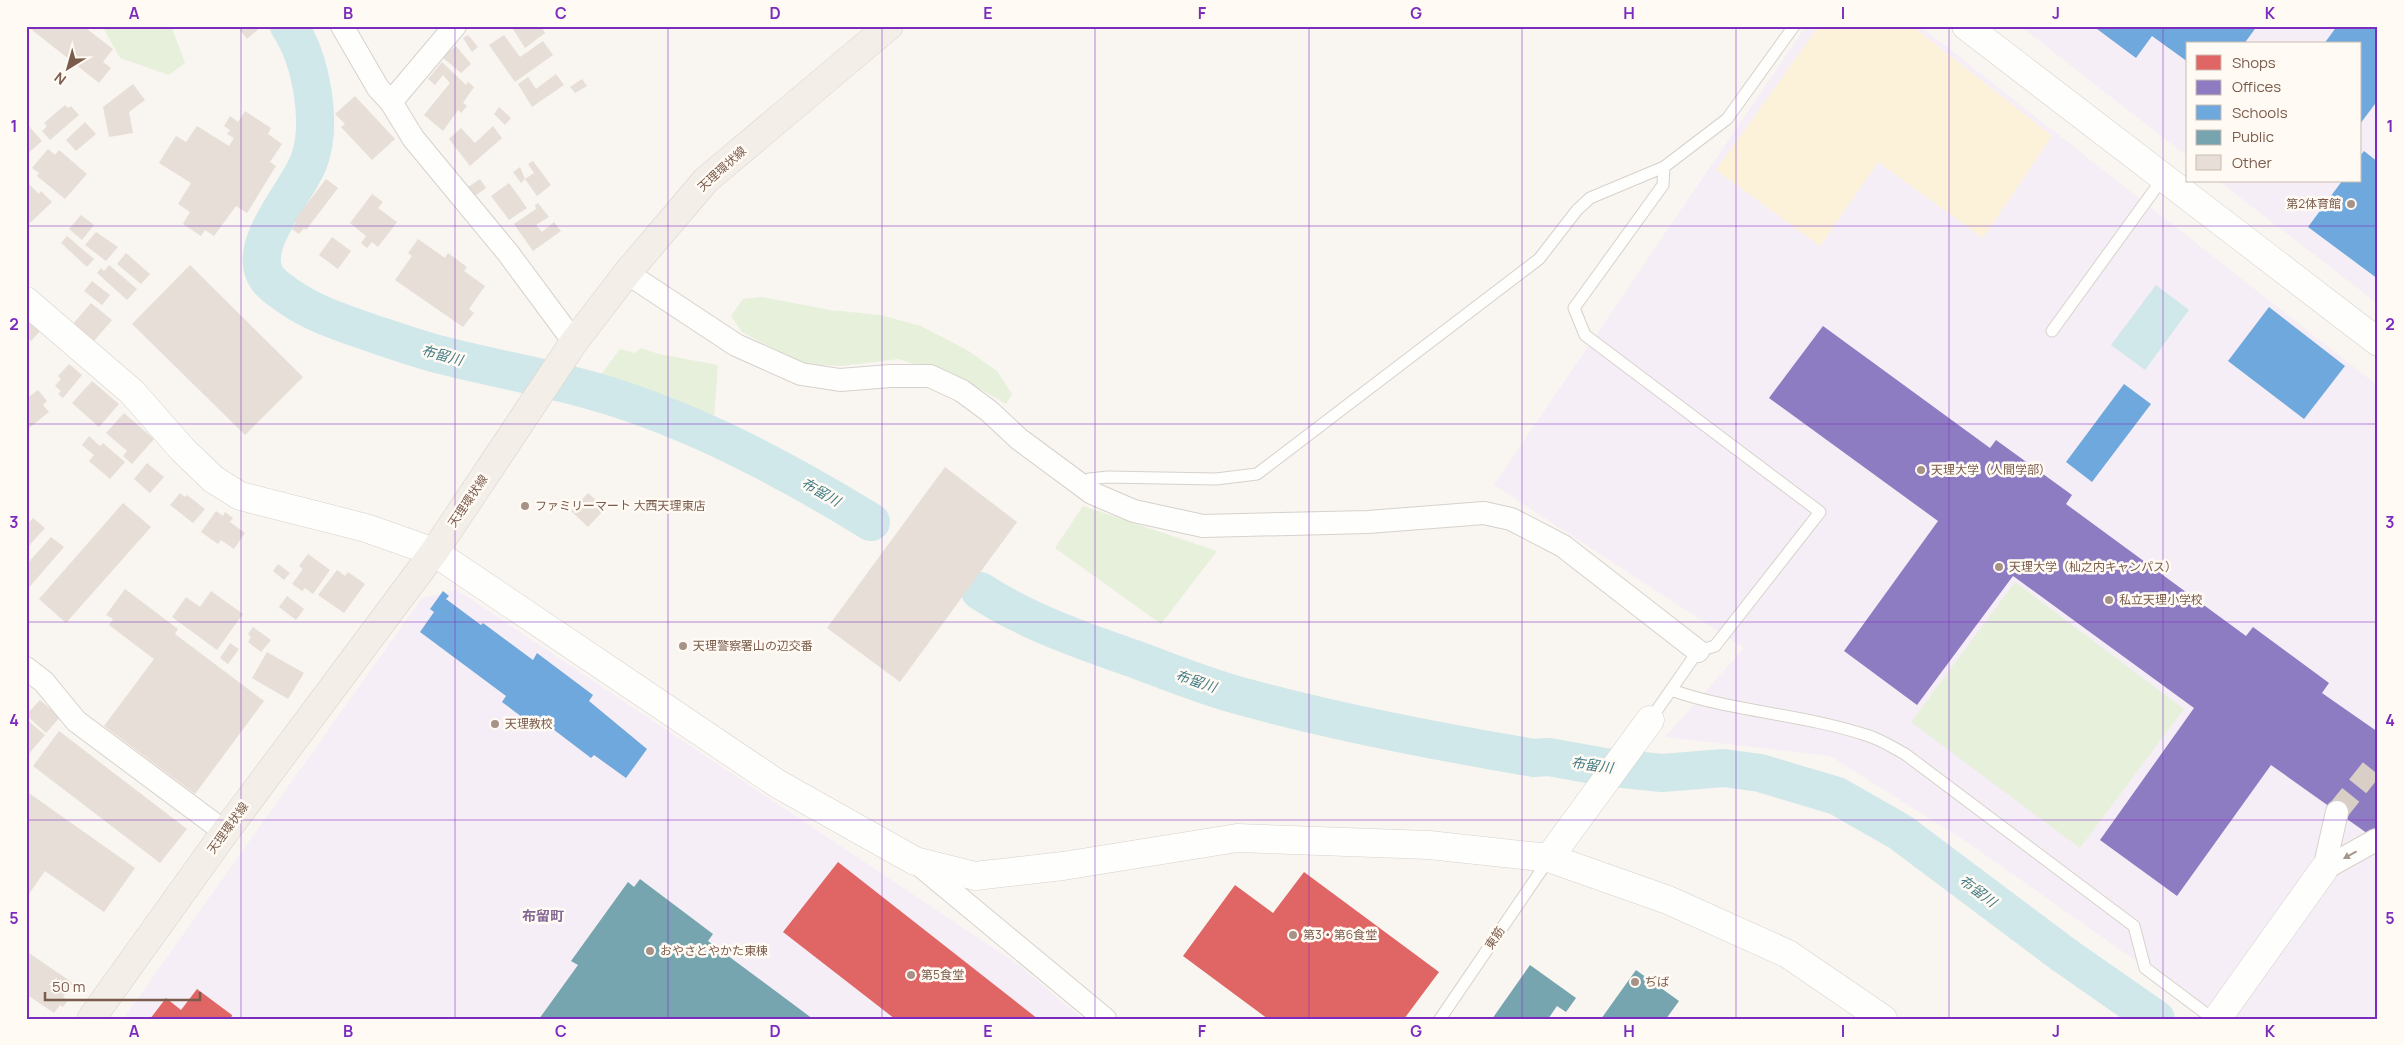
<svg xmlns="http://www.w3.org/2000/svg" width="2404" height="1045" font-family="Manrope,'Noto Sans JP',sans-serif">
  <rect width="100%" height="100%" fill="#f9f5f0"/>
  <path fill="#f6eef6" d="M1806,26H1920L2378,386V1019H2218L1967,842L1830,756L1665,737L1744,648L1494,485Z
    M2020,26H2378V304L2219,181H2360V44H2188V157Z
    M457,590L1016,963L1083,1019H123L422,598Z"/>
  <path fill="#e7f0db" d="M102,26H171L185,63L169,75L120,58Z
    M762,297L830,310L880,315L921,326L967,350L997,371L1012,394L1006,404L968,382L899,359L842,366L802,364L742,332L731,316L743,299Z
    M641,348L659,354L718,365L713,432L594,384L620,349L635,353Z
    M1083,506L1217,551L1161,624L1055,548Z
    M2015,582L2184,709L2080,848L1911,722Z"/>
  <path fill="#fbf2d9" d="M1819,26H1912L2052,136L1983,238L1878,162L1820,246L1716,170Z"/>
  <path fill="#d0e8ea" d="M2156,285L2189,310L2145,370L2111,345Z"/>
  <path fill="#e06666" d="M838,862L1038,1019H895L783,932Z
    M1304,872L1439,972L1404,1019H1268L1183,956L1235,885L1273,913Z
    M197,989L232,1015L231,1019H150L166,998L181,1010Z"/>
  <path fill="#8e7cc3" d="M1823,326L1990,448L1996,440L2072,495L2066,504L2246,636L2253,627L2329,683L2322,693L2378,732V841L2271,765L2177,896L2100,840L2194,708L2013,576L1917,705L1844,651L1938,521L1769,398Z"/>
  <path fill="#6fa8dc" d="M2093,26H2257L2244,44H2188V62L2152,36L2136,58Z
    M2337,26H2378V100L2360,124V44H2324Z
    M2364,151L2378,162V279L2308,227L2342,181H2360V156Z
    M2269,307L2345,366L2304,419L2228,361Z
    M2124,384L2151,404L2092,482L2066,462Z
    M443,591L449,596L446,599L481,625L483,623L533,660L537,653L593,695L589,701L647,749L626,778L594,755L591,758L545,723L539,730L502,702L506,696L420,632L434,612L430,609Z"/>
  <path fill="#76a5af" d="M640,879L713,934L708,941L813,1019H539L578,965L571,961L628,882L634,887Z
    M1530,965L1576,998L1566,1012L1557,1006L1548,1019H1492Z
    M1636,970L1679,1001L1666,1019H1601Z"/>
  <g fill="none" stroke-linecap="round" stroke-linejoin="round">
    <path stroke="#d0e8ea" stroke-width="38" d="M289,26C311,59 323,123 309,161C298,192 245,245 267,278C272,285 281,291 288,296C315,315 346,324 377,335C395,341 413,347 430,352C492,369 556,378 616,398C706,427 791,473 871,522
      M980,591C1029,623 1086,642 1140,661C1172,673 1204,686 1237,695C1334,722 1434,741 1534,758L1549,757L1604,767L1662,773L1724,768L1760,773L1837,796L1900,832L2064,955L2156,1019"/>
  </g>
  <path fill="#e6ded7" d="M27,26H83L113,49L103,62L111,68L99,83Z
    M237,26H262L247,39Z
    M511,26H541L545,33L525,48Z
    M468,35L478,47L472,52L463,38Z
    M504,35L520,57L543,41L553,55L515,82L489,45Z
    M456,46L471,64L461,73L442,57Z
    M442,62L466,85L468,82L474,87L463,103L467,106L461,113L458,110L443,131L424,115L450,83L443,75L435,85L428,79Z
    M556,74L564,85L532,107L518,84L528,77L536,89Z
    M582,79L587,86L575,93L570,87Z
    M133,84L145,100L129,112L133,133L109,137L103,107Z
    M355,96L395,139L372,160L341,127L345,124L335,114Z
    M65,105L68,108L71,106L79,115L50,140L42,131L47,126L44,123Z
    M499,107L511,118L505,125L494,114Z
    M245,111L271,128L268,134L282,144L270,162L276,166L247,213L236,206L214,236L205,230L201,236L183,224L190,212L178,204L191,183L159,163L176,136L186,142L197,126L229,146L234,138L227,134L230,130L224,126L230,116L238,122Z
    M85,122L96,134L76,151L66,140Z
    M28,125L42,141L26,155V126Z
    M493,126L502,138L470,166L449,139L461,128L475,143Z
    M48,149L55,155L59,150L87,174L65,199L37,176L39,173L32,168Z
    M533,161L551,185L537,196L525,179L521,183L513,172L520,167L525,179L534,173L528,164Z
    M326,179L338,188L306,230L304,228L299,234L292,229L296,223L294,221Z
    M480,179L486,188L475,196L468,187Z
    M28,183L39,194L41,191L52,202L30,223L26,218Z
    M509,183L527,208L509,220L491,196Z
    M372,194L383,202L378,208L397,222L378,247L372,242L367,248L361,243L366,236L350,223Z
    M538,203L549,217L536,225L542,232L554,222L561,231L533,251L514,224L536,209L535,205Z
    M81,215L94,225L82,240L69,229Z
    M96,232L118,247L106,261L85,245Z
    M67,236L94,259L87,267L61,243Z
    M332,237L351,251L338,269L319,255Z
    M418,239L445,258L448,253L467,267L464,271L485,286L469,309L474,313L463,327L395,280L412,256L408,253Z
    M126,253L150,274L141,284L117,264Z
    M109,265L137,289L127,300L97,273L101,268L104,271Z
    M190,265L303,377L245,435L132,324Z
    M92,281L110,295L102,305L84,291Z
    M91,303L112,320L94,341L73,324Z
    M26,317L41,330L31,341L26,336Z
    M69,364L82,375L63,398L58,394L61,391L55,386L61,379L58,376Z
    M92,381L119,404L99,427L72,403Z
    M38,390L47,401L43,405L49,412L29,428L26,425V399Z
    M124,413L154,439L132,464L123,456L127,451L106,433Z
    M89,436L100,446L103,443L125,462L110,479L89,461L94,455L82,445Z
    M147,463L164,477L150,493L134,479Z
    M945,467L1017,522L900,682L827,628Z
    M180,493L185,497L187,495L205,509L193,523L170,505Z
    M588,493L596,500L592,503L602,512L588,527L571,511Z
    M123,503L151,527L66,623L39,599Z
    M216,511L223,516L225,512L233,518L230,522L245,533L234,549L221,540L218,544L201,532Z
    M33,518L45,528L26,549V525Z
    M51,537L64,547L26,591V565Z
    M308,554L330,570L313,594L305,588L302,591L292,584L303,569L299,566Z
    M278,564L290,573L284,580L273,571Z
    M337,570L345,576L348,572L365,584L344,613L318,595Z
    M125,589L178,629L175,634L264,701L195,794L104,726L154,659L109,625L113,619L106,615Z
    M211,591L243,614L217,650L172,617L186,597L200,607Z
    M287,596L304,609L296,620L279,607Z
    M253,627L271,640L261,652L248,642L251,637L248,634Z
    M230,643L239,649L228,664L220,658Z
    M267,652L304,673L288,699L252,678Z
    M40,700L60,717L46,733L26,715Z
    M26,719L45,735L26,757Z
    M59,731L187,829L160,863L33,766Z
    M26,791L135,868L104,912L45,871L26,898Z
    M26,951L73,983L63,997L68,1000L63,1007L60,1005L54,1013L26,994Z"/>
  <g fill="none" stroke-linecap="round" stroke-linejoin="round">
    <path stroke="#d9cfc7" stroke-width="22" stroke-dasharray="22 11" stroke-linecap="butt" d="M2337,812L2378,761"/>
    <defs>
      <path id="service" d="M2052,331L2163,178
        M1082,486L1089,479L1108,477L1216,479L1257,474L1539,259L1577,210L1590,198L1664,167L1727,119L1794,26
        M1671,690C1734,712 1802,714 1866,735C1880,739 1892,747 1905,754L2134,926L2145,968L2213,1019
        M1650,720L1698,651L1715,646L1820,512L1585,335L1574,308L1663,185L1664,167
        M1440,1019L1549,859"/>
      <path id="minor" d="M342,26L378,88L391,102L413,138L508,253L574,342
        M391,102L455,26
        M627,273L736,345L801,374L840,380L890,376H930L962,391L989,411L1019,439L1092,493L1134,511L1203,526L1368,522L1484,513L1511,519L1563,546L1698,651
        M26,668L44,682L76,721L225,832
        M916,862L1105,1019
        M2324,869L2376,840
        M2324,869L2337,812"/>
      <path id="tertiary" d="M1966,26L2378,342
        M26,301L132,392L182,449L213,479L240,496L366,528L434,552L778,784L915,861L975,876L1063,866L1237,838L1429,845L1549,858L1668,900L1788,954L1883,1019
        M1549,858L1650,720
        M2217,1019L2324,869"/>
      <path id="primary" d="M91,1019L225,832L434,552L574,342L627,273L706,180L889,26"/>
    </defs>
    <use href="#service" stroke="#d7d1cb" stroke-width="13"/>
    <use href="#minor" stroke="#d7d1cb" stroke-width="24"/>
    <use href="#tertiary" stroke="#d7d1cb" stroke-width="29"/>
    <use href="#primary" stroke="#dad1cc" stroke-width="29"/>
    <use href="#service" stroke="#fefefd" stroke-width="11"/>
    <use href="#minor" stroke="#fefefd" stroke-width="22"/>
    <use href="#tertiary" stroke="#fefefd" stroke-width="28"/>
    <use href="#primary" stroke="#f3eee8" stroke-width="28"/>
  </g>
  <defs><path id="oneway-solid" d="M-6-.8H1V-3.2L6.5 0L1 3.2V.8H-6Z" transform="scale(1.25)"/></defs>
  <use fill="#a8958b" href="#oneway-solid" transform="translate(2350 855) rotate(151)"/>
  <path fill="none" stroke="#7b2cbf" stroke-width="1" stroke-opacity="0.55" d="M241,26V1019M455,26V1019M668,26V1019M882,26V1019M1095,26V1019M1309,26V1019M1522,26V1019M1736,26V1019M1949,26V1019M2163,26V1019M26,226H2378M26,424H2378M26,622H2378M26,820H2378"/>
  <g fill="#a69286" stroke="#fffaf3" stroke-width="2">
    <circle cx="2351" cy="204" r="5"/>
    <circle cx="1921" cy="470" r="5"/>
    <circle cx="525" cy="506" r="5"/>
    <circle cx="1999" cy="567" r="5"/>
    <circle cx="2109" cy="600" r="5"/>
    <circle cx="683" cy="646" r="5"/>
    <circle cx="495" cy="724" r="5"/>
    <circle cx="1293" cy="935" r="5"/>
    <circle cx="650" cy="951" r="5"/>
    <circle cx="911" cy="975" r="5"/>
    <circle cx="1635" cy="982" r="5"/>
  </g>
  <g text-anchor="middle" stroke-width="5" stroke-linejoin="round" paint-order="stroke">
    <g font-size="12" fill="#7a5c4d" stroke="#fffaf3">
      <text transform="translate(722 169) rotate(-42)" y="4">天理環状線</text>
      <text transform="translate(468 501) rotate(-56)" y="4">天理環状線</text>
      <text transform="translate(228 828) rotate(-54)" y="4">天理環状線</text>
      <text transform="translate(1495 938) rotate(-56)" y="4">東筋</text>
    </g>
    <g font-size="12" fill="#7a5c4d" stroke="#fffaf3" text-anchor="start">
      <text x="2341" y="208" text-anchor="end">第2体育館</text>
      <text x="1931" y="474">天理大学（人間学部）</text>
      <text x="535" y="510">ファミリーマート 大西天理東店</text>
      <text x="2009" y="571">天理大学（杣之内キャンパス）</text>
      <text x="2119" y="604">私立天理小学校</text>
      <text x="693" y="650">天理警察署山の辺交番</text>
      <text x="505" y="728">天理教校</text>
      <text x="1303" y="939">第3・第6食堂</text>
      <text x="660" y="955">おやさとやかた東棟</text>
      <text x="921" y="979">第5食堂</text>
      <text x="1645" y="986">ぢば</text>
    </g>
    <g font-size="14" font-style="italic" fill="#437c86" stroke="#fffaf3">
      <text transform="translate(442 355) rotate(15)" y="5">布留川</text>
      <text transform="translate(821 492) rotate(30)" y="5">布留川</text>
      <text transform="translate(1196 681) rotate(19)" y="5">布留川</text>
      <text transform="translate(1592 765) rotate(8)" y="5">布留川</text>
      <text transform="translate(1978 891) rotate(37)" y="5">布留川</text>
    </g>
    <g font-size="14" font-weight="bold" fill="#846695" stroke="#fffaf3">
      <text x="543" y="921">布留町</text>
    </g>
  </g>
  <rect width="2404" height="1045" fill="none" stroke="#fffaf3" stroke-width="55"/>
  <rect x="2186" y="42" width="175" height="140" fill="#fffaf3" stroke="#cabbb1"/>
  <rect x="2196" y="55" width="25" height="15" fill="#e06666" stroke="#cabbb1"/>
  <text x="2232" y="68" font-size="15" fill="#7a5c4d">Shops</text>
  <rect x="2196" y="80" width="25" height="15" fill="#8e7cc3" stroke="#cabbb1"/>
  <text x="2232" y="92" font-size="15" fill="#7a5c4d">Offices</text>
  <rect x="2196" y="105" width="25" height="15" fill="#6fa8dc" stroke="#cabbb1"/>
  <text x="2232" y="118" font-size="15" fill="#7a5c4d">Schools</text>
  <rect x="2196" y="130" width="25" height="15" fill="#76a5af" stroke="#cabbb1"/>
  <text x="2232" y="142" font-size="15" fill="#7a5c4d">Public</text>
  <rect x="2196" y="155" width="25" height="15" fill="#e6ded7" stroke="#cabbb1"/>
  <text x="2232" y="168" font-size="15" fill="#7a5c4d">Other</text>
  <g transform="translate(68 68) rotate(217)" stroke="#fffaf3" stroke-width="4" paint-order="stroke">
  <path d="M0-4L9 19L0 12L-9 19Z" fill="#7a5c4d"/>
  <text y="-8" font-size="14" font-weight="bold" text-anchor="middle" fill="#7a5c4d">N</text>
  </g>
  <path d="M45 992v8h155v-8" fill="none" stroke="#7a5c4d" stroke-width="2.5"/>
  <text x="52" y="992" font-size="15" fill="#7a5c4d" stroke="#fffaf3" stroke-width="4" paint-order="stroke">50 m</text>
  <rect x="28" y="28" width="2348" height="990" fill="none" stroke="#7b2cbf" stroke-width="2"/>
  <g font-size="16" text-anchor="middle" font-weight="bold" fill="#7b2cbf">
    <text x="134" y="19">A</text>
    <text x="348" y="19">B</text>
    <text x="561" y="19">C</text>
    <text x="775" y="19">D</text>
    <text x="988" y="19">E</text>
    <text x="1202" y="19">F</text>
    <text x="1416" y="19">G</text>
    <text x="1629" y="19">H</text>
    <text x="1843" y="19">I</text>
    <text x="2056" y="19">J</text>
    <text x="2270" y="19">K</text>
    <text x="14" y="132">1</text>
    <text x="2390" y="132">1</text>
    <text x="14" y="330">2</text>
    <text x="2390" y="330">2</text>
    <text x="14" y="528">3</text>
    <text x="2390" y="528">3</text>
    <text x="14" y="726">4</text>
    <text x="2390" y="726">4</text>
    <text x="14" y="924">5</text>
    <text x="2390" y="924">5</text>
    <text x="134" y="1037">A</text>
    <text x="348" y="1037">B</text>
    <text x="561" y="1037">C</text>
    <text x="775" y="1037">D</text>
    <text x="988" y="1037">E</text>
    <text x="1202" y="1037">F</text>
    <text x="1416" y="1037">G</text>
    <text x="1629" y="1037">H</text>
    <text x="1843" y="1037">I</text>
    <text x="2056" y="1037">J</text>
    <text x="2270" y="1037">K</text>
  </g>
</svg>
